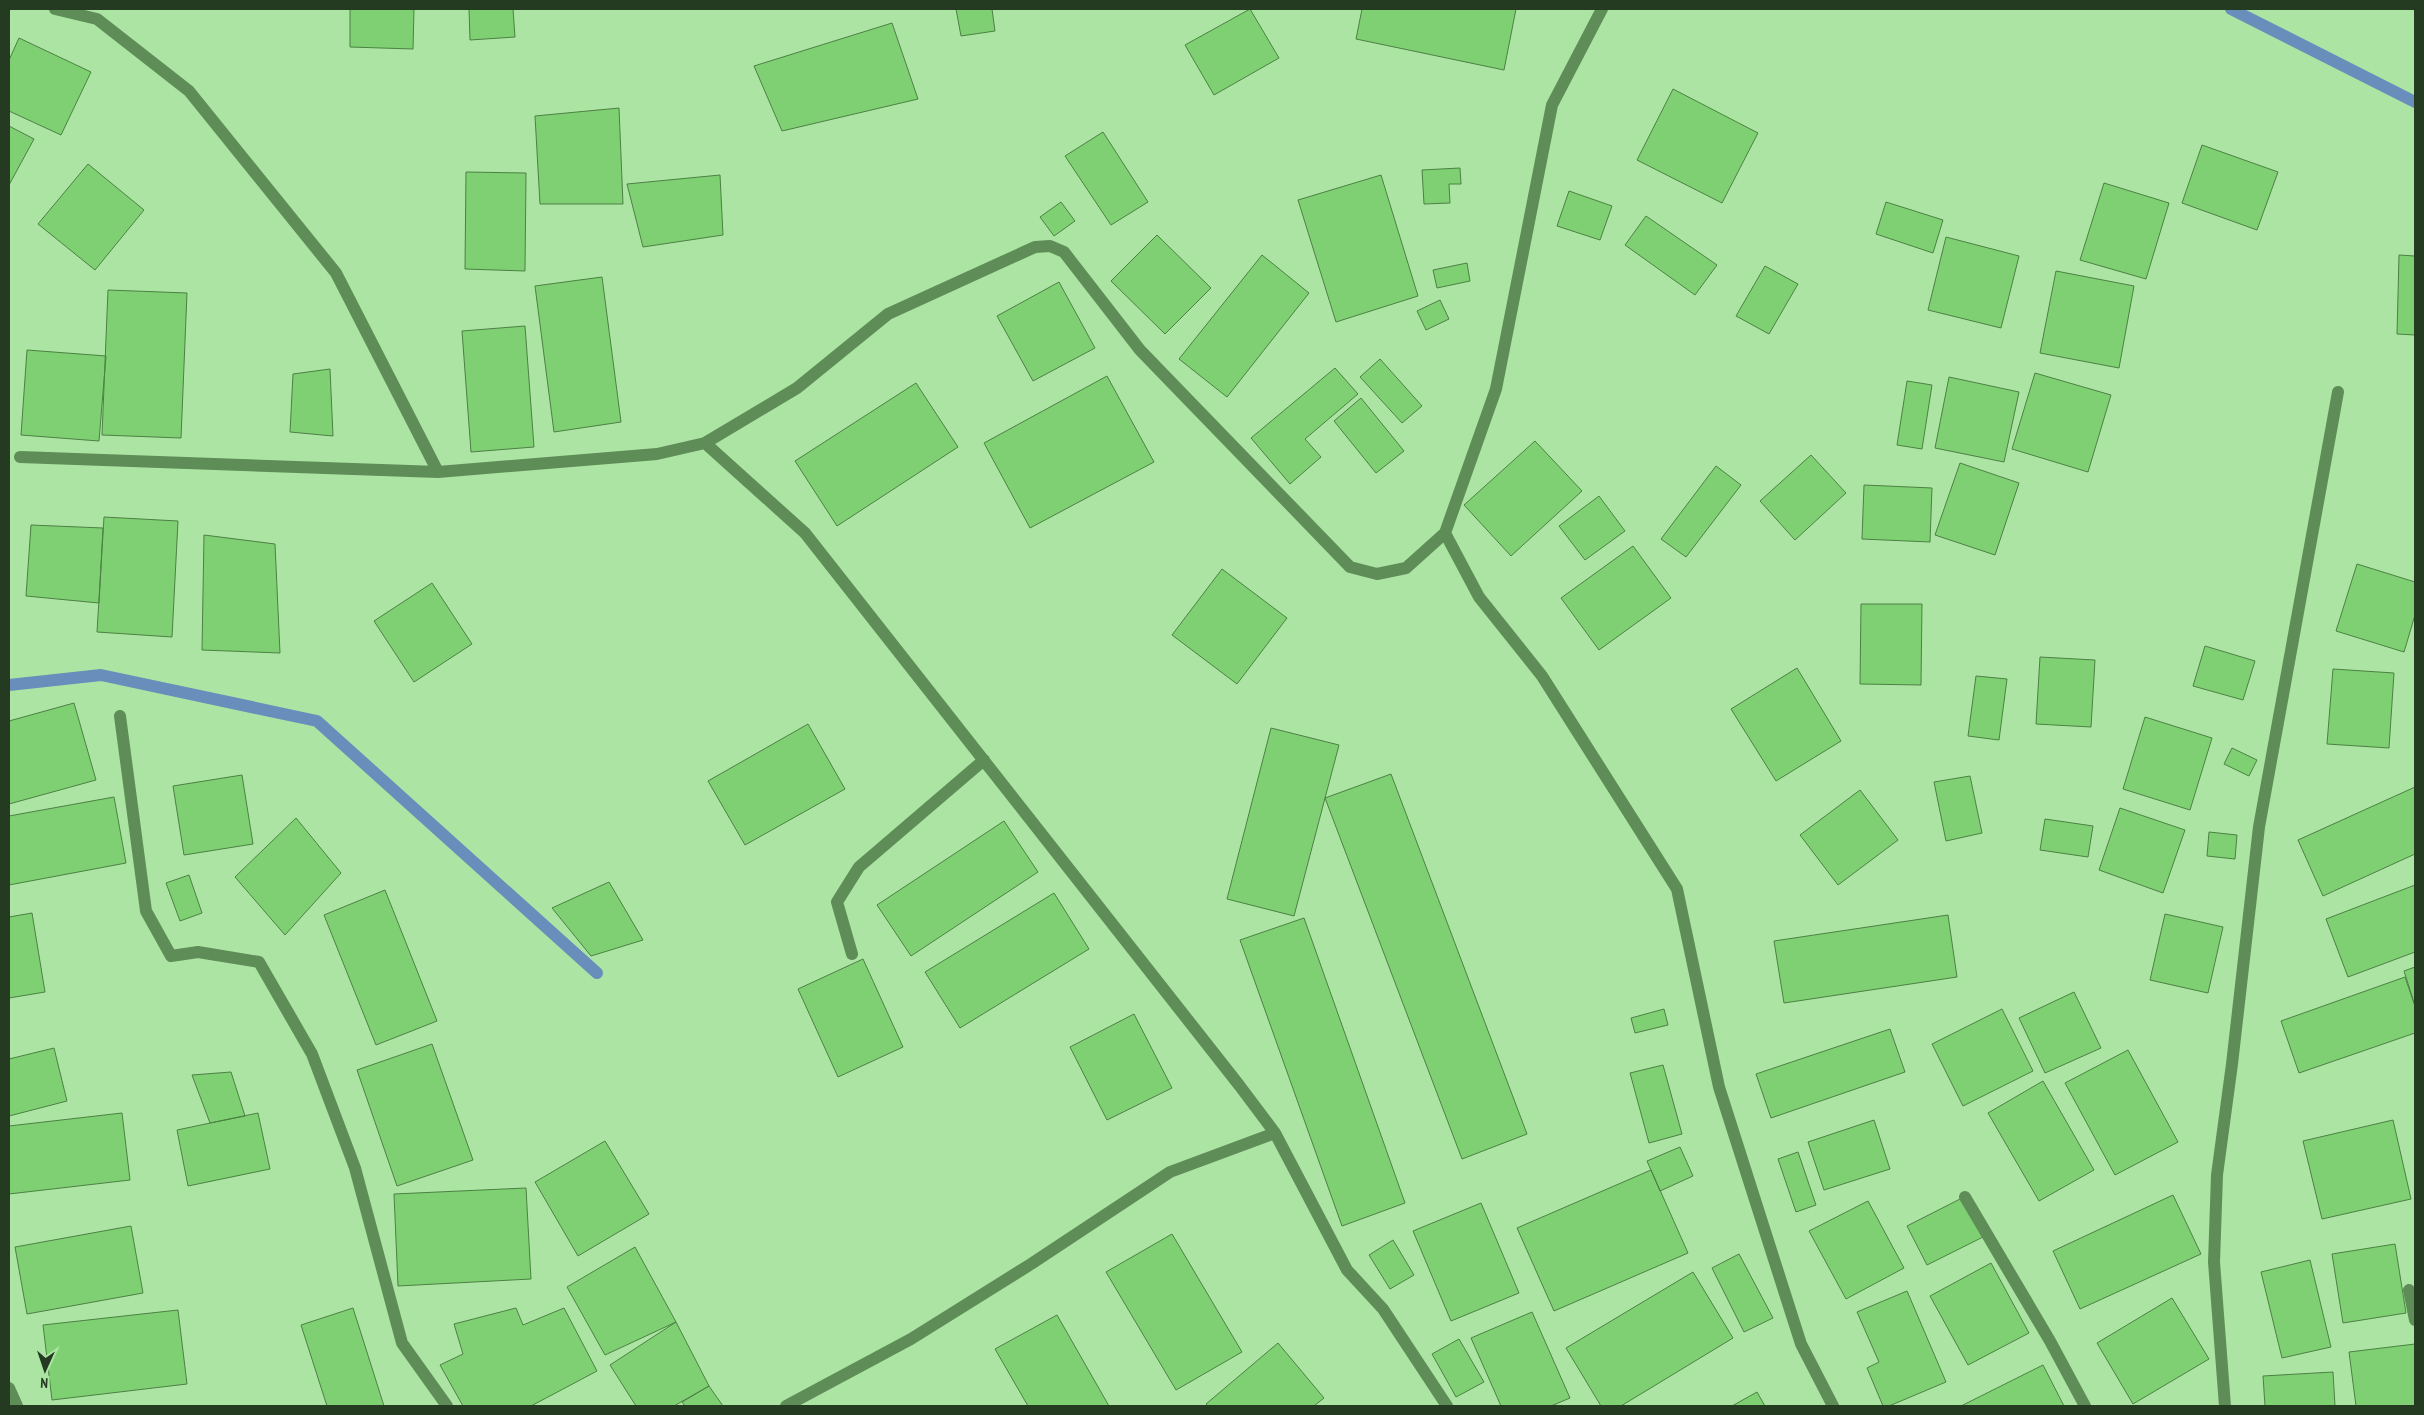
<svg xmlns="http://www.w3.org/2000/svg" width="2424" height="1415" font-family="'PT Sans Narrow',sans-serif">
  <rect width="100%" height="100%" fill="#ace5a3"/>
  <g fill="none" stroke-linecap="round" stroke-linejoin="round">
    <path stroke="#698ebb" stroke-width="12" d="M2231,9L2415,102
      M9,685L101,675L317,721L597,973"/>
  </g>
  <path fill="#7fcf73" stroke="#4c8144" d="M350,9H414L413,49L350,47Z
    M469,9H513L515,37L470,40Z
    M956,9H992L995,31L961,36Z
    M1250,9L1279,58L1214,95L1185,45Z
    M1362,9H1516L1504,70L1356,39Z
    M892,23L918,99L782,131L754,66Z
    M19,38L91,72L61,135L9,111V60Z
    M1673,89L1758,133L1722,203L1637,160Z
    M619,108L623,204H540L535,116Z
    M9,126L34,139L9,185Z
    M1103,132L1148,202L1111,225L1065,156Z
    M2202,145L2278,172L2257,230L2182,203Z
    M88,164L144,210L95,270L38,224Z
    M1460,168L1461,184H1449L1450,203L1424,204L1422,170Z
    M466,172L526,173L525,271L465,269Z
    M720,175L723,235L643,247L627,184Z
    M1381,175L1418,296L1336,322L1298,200Z
    M2104,183L2169,203L2146,279L2080,260Z
    M1569,191L1612,206L1600,240L1557,226Z
    M1061,202L1075,221L1054,236L1040,217Z
    M1886,202L1943,220L1933,253L1876,234Z
    M1646,216L1717,265L1695,295L1625,245Z
    M1157,235L1211,288L1165,334L1111,281Z
    M1946,237L2019,256L2001,328L1928,310Z
    M1262,255L1309,293L1227,397L1179,359Z
    M2399,255L2415,256V335L2397,334Z
    M1467,263L1470,281L1437,288L1433,270Z
    M1765,266L1798,284L1769,334L1736,316Z
    M2056,271L2134,286L2119,368L2040,353Z
    M602,277L621,422L554,432L535,286Z
    M1059,282L1095,348L1033,381L997,316Z
    M108,290L187,293L181,438L102,435Z
    M1440,300L1449,319L1426,330L1417,311Z
    M525,326L534,447L471,452L462,331Z
    M27,350L106,356L99,441L21,435Z
    M1380,359L1422,406L1402,423L1360,377Z
    M1335,368L1358,394L1305,439L1321,457L1290,484L1251,438Z
    M330,369L333,436L290,432L293,374Z
    M2035,373L2111,395L2088,472L2012,449Z
    M1107,376L1154,462L1030,528L984,443Z
    M1949,377L2019,392L2004,462L1935,448Z
    M1907,381L1932,385L1922,449L1897,445Z
    M916,383L958,447L837,526L795,461Z
    M1361,398L1404,451L1376,473L1334,421Z
    M1535,441L1582,491L1511,556L1464,505Z
    M1811,455L1846,493L1795,540L1760,501Z
    M1960,463L2019,483L1995,555L1935,535Z
    M1716,466L1741,485L1686,557L1661,539Z
    M1864,485L1932,488L1930,542L1862,539Z
    M1599,496L1625,531L1585,560L1559,526Z
    M104,517L178,521L172,637L97,632Z
    M31,525L103,528L99,603L26,596Z
    M204,535L275,544L280,653L202,650Z
    M1633,546L1671,598L1599,650L1561,598Z
    M2357,564L2415,582V615L2404,652L2336,631Z
    M1222,569L1287,618L1237,684L1172,635Z
    M432,583L472,644L414,682L374,621Z
    M1861,604H1922L1921,685L1860,684Z
    M2205,646L2255,661L2243,700L2193,686Z
    M2040,657L2095,660L2091,727L2036,724Z
    M1797,668L1841,741L1776,781L1731,709Z
    M2333,669L2394,673L2389,748L2327,744Z
    M1976,676L2007,679L1999,740L1968,736Z
    M74,703L96,780L9,804V721Z
    M2145,717L2212,738L2190,810L2123,789Z
    M808,724L845,789L745,845L708,781Z
    M1271,728L1339,745L1294,916L1227,899Z
    M2232,748L2257,760L2249,776L2224,764Z
    M1391,774L1527,1134L1462,1159L1325,798Z
    M242,775L253,844L184,855L173,786Z
    M1970,776L1982,833L1946,841L1934,782Z
    M2415,787V854L2323,896L2298,840Z
    M1860,790L1898,840L1838,885L1800,835Z
    M114,797L126,863L9,885V816Z
    M2120,808L2185,830L2163,893L2099,870Z
    M296,818L341,873L285,935L235,877Z
    M2045,819L2093,826L2088,857L2040,850Z
    M1004,821L1038,872L911,956L877,905Z
    M2209,832L2237,835L2235,859L2207,856Z
    M189,875L202,913L180,921L166,883Z
    M609,882L643,940L591,956L552,908Z
    M2415,885V952L2348,977L2326,919Z
    M385,890L437,1021L376,1045L324,915Z
    M1054,893L1089,949L960,1028L925,972Z
    M32,913L45,992L9,998V917Z
    M2165,914L2223,927L2208,993L2150,980Z
    M1948,915L1957,977L1784,1003L1774,941Z
    M1304,918L1405,1203L1342,1226L1240,940Z
    M863,959L903,1047L838,1077L798,989Z
    M2415,967V1006L2404,971Z
    M2405,977L2415,1006V1033L2299,1073L2281,1021Z
    M2074,992L2101,1048L2045,1073L2019,1018Z
    M1664,1009L1668,1025L1635,1033L1631,1018Z
    M2002,1009L2033,1071L1963,1106L1932,1044Z
    M1134,1014L1172,1088L1107,1120L1070,1047Z
    M1890,1029L1905,1072L1771,1118L1756,1074Z
    M432,1044L473,1160L397,1186L357,1070Z
    M54,1048L67,1101L9,1116V1059Z
    M2128,1050L2178,1142L2115,1175L2065,1083Z
    M1663,1065L1682,1134L1649,1143L1630,1073Z
    M231,1072L245,1116L210,1123L192,1075Z
    M2043,1081L2094,1170L2039,1201L1988,1113Z
    M122,1113L130,1180L9,1194V1126Z
    M258,1113L270,1169L188,1186L177,1130Z
    M1874,1120L1890,1169L1824,1190L1808,1142Z
    M2393,1120L2411,1199L2322,1219L2303,1141Z
    M605,1141L649,1214L578,1256L535,1182Z
    M1680,1147L1693,1176L1660,1191L1647,1161Z
    M1798,1152L1816,1205L1796,1212L1778,1159Z
    M1651,1170L1688,1253L1554,1311L1517,1228Z
    M526,1188L531,1279L398,1286L394,1194Z
    M2173,1195L2201,1254L2080,1309L2053,1251Z
    M1962,1198L1983,1237L1927,1265L1907,1226Z
    M1868,1201L1904,1268L1846,1299L1809,1231Z
    M1481,1203L1519,1293L1451,1321L1413,1231Z
    M131,1226L143,1293L27,1314L15,1247Z
    M1172,1234L1242,1352L1176,1390L1106,1272Z
    M1393,1240L1414,1275L1390,1289L1369,1255Z
    M2395,1244L2406,1313L2343,1323L2332,1254Z
    M635,1247L676,1322L605,1355L567,1287Z
    M1739,1254L1773,1318L1744,1332L1712,1268Z
    M2310,1260L2331,1347L2282,1358L2261,1272Z
    M1991,1263L2029,1333L1968,1365L1930,1296Z
    M1693,1272L1733,1338L1621,1406H1601L1566,1348Z
    M1907,1291L1946,1382L1889,1406H1883L1867,1368L1879,1362L1857,1312Z
    M2172,1298L2209,1359L2133,1404L2097,1343Z
    M353,1308L384,1406H327L301,1325Z
    M516,1308L523,1325L564,1308L597,1371L531,1406H463L440,1365L463,1354L454,1324Z
    M178,1310L187,1384L52,1400L43,1325Z
    M1532,1312L1570,1398L1551,1406H1501L1471,1338Z
    M1057,1315L1109,1406H1028L995,1349Z
    M676,1322L709,1386L674,1406H636L610,1365Z
    M1459,1339L1484,1382L1456,1397L1432,1354Z
    M1278,1343L1324,1398L1314,1406H1208L1206,1404Z
    M2415,1344V1406H2356L2349,1352Z
    M2043,1365L2064,1406H1961Z
    M2333,1372L2335,1406H2265L2263,1376Z
    M709,1386L723,1406H685L682,1402Z
    M1757,1392L1765,1406H1732Z"/>
  <g fill="none" stroke-linecap="round" stroke-linejoin="round">
    <path stroke="#5f8d58" stroke-width="12" d="M55,9L97,19L189,91L336,273L438,472
      M705,443L805,533L1239,1085L1275,1133L1347,1270L1383,1309L1447,1406
      M20,457L438,472L657,454L705,443L797,388L888,314L1035,247L1050,246L1064,252L1140,350L1350,567L1377,574L1406,568L1445,533L1496,389L1552,105L1602,9
      M1445,533L1479,597L1542,676L1677,889L1719,1087L1801,1344L1833,1406
      M120,716L146,911L171,956L198,952L259,962L312,1054L355,1168L402,1343L447,1406
      M852,954L837,902L859,867L984,760
      M1965,1197L2050,1341L2085,1406
      M2409,1290L2415,1320
      M9,1388L17,1406
      M786,1406L911,1339L1031,1264L1170,1172L1275,1133
      M2225,1406L2214,1262L2217,1175L2232,1064L2259,827L2338,392"/>
  </g>
  <rect width="2424" height="1415" fill="none" stroke="#243b21" stroke-width="20"/>
  <g transform="translate(45 1370) rotate(183)" stroke="#ace5a3" stroke-width="4" paint-order="stroke">
  <path d="M0-4L9 19L0 12L-9 19Z" fill="#243b21"/>
  <text y="-8" font-size="14" font-weight="bold" text-anchor="middle" fill="#243b21">N</text>
  </g>
</svg>
